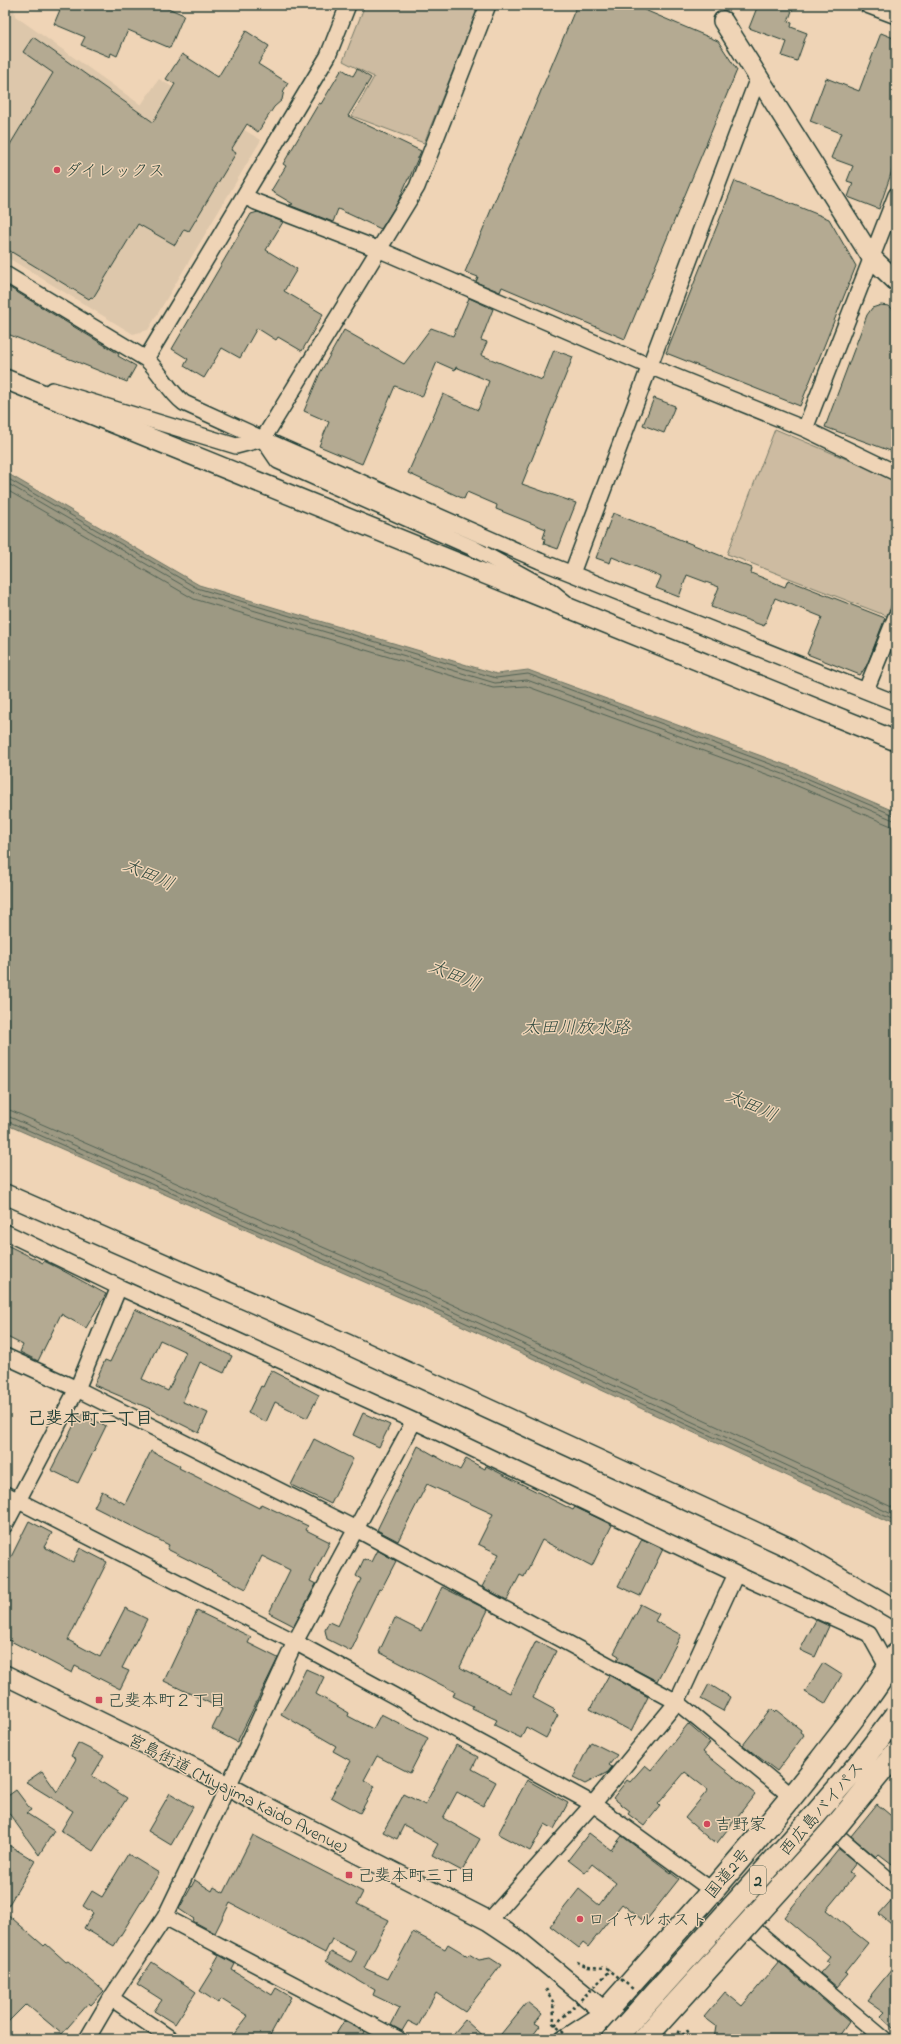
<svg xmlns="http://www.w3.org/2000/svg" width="901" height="2044" font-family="'Indie Flower','Klee One',sans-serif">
  <rect width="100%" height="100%" fill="#efd4b6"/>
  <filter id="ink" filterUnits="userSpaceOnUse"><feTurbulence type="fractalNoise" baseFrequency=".025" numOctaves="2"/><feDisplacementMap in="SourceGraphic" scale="8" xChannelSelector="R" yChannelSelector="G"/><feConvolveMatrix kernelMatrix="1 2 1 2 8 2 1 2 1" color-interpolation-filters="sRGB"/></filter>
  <g filter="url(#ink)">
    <path fill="#ddc7ab" d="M14,6L15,16L141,105L159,79L261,140L148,330L133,334L5,256V18Z"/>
    <path fill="#cdbba1" stroke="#767c6a" d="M365,5H477L478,8L424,143L352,116L374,77L343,61Z
      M775,429L896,480V592L887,616L727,554Z"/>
    <path fill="#9d9983" stroke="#6b7463" d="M5,472L199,585L497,674L528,670L794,768L896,812V1526L417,1305L5,1124Z"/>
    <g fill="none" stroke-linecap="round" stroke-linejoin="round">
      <path stroke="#516254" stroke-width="1" d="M5,477L197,588L496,678L528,674L792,772L896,816
        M5,482L196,593L495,683L527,680L791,777L896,821
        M5,489L194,599L493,688L526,686L788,782L889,825L896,827
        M5,1109L12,1111L423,1291L896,1509
        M5,1115L420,1296L896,1516
        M5,1120L418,1301L896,1521"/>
    </g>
    <path fill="#b4aa92" stroke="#1f3d34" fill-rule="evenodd" d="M62,5H161L184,15L170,48L128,30L117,56L111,53L110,57L81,45L85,37L54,24Z
      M577,5H633L718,41L737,70L625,339L502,287L500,292L476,282L478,277L465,272Z
      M758,5H794L788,22L792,23L791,27L807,33L797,61L782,56L787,42L749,28Z
      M246,31L269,46L258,64L288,83L284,90L282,100L274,107L258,132L247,124L231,150L236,153L189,231L184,229L175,245L138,224L93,298L91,297L89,299L5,248V153L53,73L23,52L33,37L153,122L175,84L166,79L182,54L218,77Z
      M881,33L896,39V159L879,209L848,197L853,183L847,181L853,166L831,158L841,133L810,121L826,78L859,91Z
      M342,69L353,76L357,69L371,78L348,116L421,151L409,179H408L398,202L381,229L338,209L333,222L289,205L293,204L271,191L286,166L283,164L319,103L321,104Z
      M735,181L829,219L856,266L800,406L666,353Z
      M258,212L283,222L266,250L297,269L284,291L323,314L302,351L278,337L276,340L257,328L240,358L222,348L204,378L184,366L188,359L172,349L251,214Z
      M5,285L119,354L118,356L136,366L127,382L5,333Z
      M469,298L493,309L481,340L487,342L481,355L542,380L554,350L573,357L522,484L576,503L558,549L544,544L545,539L543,538L546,529L496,509L497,505L467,492L464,499L408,473L443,394L478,410L489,381L456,367L455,370L437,362L422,397L395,386L362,464L319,446L329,422L304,411L320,373L344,330L404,364L431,328L453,336Z
      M881,305L889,306L896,312V453L825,427L867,315L872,308Z
      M654,398L675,406L664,433L643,425Z
      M613,513L752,568L751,573L785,587L788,580L885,618L867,665L860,675L807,654L822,617L775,598L764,626L711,607L719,587L687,575L679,597L656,588L661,577L612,557L610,563L596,558Z
      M5,1244L43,1263L44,1261L58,1268L106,1294L86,1328L61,1314L38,1361L20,1352L23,1345L5,1336Z
      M135,1309L232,1356L224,1373L200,1362L184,1398L183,1402L208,1413L199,1433L153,1410L94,1385L105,1360L110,1362ZM160,1340L186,1352L168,1391L142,1379Z
      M271,1370L319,1395L307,1418L275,1402L266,1422L248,1413L261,1386L263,1387Z
      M80,1413L106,1426L78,1483L51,1470Z
      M363,1413L390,1425L379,1447L353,1435Z
      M314,1439L353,1459L331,1504L291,1485Z
      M418,1446L460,1470L466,1459L485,1469L486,1466L573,1510L575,1507L612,1525L592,1566L542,1540L524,1577L520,1575L507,1600L482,1587L499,1554L478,1544L493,1514L427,1484L398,1541L377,1530Z
      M151,1451L180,1466L179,1468L259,1508L261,1504L308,1526L306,1530L330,1542L310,1581L316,1584L294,1626L269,1613L290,1570L262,1556L246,1589L167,1549L169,1545L94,1507L102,1491L125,1504Z
      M29,1521L52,1533L44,1547L73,1562L80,1548L107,1562L68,1640L100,1657L125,1608L147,1619L122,1668L129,1671L120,1689L75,1666L72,1673L5,1638V1569Z
      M642,1539L663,1549L640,1596L618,1586Z
      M377,1550L396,1561L381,1590L379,1589L356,1635L358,1636L351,1651L327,1639L325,1630L329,1622L338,1626L361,1579L356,1576L364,1559L371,1562Z
      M442,1587L488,1610L460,1667L461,1668L510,1693L536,1641L556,1651L533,1698L555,1710L553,1712L558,1715L546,1738L526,1727L521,1738L494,1725L497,1720L472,1708L473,1706L453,1696L455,1692L379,1652L395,1618L421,1631Z
      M640,1604L659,1614L655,1621L681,1635L657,1681L617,1660L619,1656L614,1653Z
      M197,1611L251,1637L248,1643L278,1658L237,1742L212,1729L222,1709L164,1681Z
      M816,1620L829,1626L815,1657L800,1650Z
      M823,1663L842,1675L825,1704L805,1692Z
      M306,1669L324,1677L316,1694L349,1713L348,1716L373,1729L381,1714L428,1738L410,1773L377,1756L364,1780L375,1786L360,1813L331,1797L351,1761L333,1751L336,1746L281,1714L294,1693Z
      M609,1675L648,1697L631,1731L590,1709Z
      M709,1684L730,1697L723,1711L701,1699Z
      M771,1709L774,1712L776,1710L801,1730L800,1732L804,1735L777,1771L743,1745Z
      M688,1724L710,1743L703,1752L755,1794L717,1843L715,1841L714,1843L685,1818L708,1790L685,1772L658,1804L660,1806L644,1826L628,1814L630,1811L613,1798L627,1780L630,1782L645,1765L651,1770Z
      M591,1742L617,1755L609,1765L612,1767L608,1772L585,1784L573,1778Z
      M78,1743L104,1756L92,1776L127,1798L93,1851L61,1831L73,1811L26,1782L42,1771L57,1792L76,1759L71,1756Z
      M456,1745L478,1757L472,1769L496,1782L483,1806L457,1792L443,1818L480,1839L462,1871L432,1855L438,1844L404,1825L397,1839L383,1832L404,1794L425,1805Z
      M527,1780L568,1803L554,1829L545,1824L530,1851L498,1834Z
      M16,1790L31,1810L26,1813L54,1831L39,1855L5,1808V1798Z
      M170,1793L193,1807L171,1845L148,1831Z
      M877,1804L896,1820V1867L879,1854L876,1857L851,1836Z
      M589,1833L611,1850L622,1836L679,1879L645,1922L622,1904L588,1947L583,1943L579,1948L550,1926L579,1889L599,1905L616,1883L592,1864L585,1873L568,1860Z
      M253,1835L363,1892L357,1904L389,1920L364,1968L388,1979L413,1932L445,1949L448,1944L468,1956L469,1954L479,1960L490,1958L501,1965L465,2012L436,1993L418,2026L408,2021L402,2031L391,2025L400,2008L373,1995L375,1990L326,1961L331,1952L351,1962L356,1953L355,1951L332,1939L325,1953L230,1903L215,1933L193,1921L194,1919L179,1909L195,1880L212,1891L214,1887L224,1893Z
      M5,1843L35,1861L5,1911Z
      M839,1849L856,1863L849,1872L854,1876L826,1910L868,1943L845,1972L848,1974L837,1987L820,1973L829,1963L826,1961L830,1956L784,1917Z
      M128,1854L159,1873L114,1946L84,1928L93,1913L83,1906L92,1891L102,1897Z
      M896,1895V1928L879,1914Z
      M5,1912L44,1946L46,1944L66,1962L68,1961L104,1991L91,2005L89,2003L62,2034L26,2004L5,2025Z
      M219,1955L235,1964L232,1970L272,1995L276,1988L291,1997L268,2039H230L248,2016L221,1999L218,2003L200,1991L213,1970L211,1969Z
      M152,1962L196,1992L175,2024L154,2011L162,2000L137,1984Z
      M779,1962L849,2022L837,2039H714L716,2026L704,2017L725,1992L742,2006Z
      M896,1964V2031L880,2016L884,2012L867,2000Z
      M527,2002L542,2014L535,2023L540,2026L530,2039H497Z
      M465,2020L486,2039H449Z
      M344,2021L365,2032L361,2039H333Z"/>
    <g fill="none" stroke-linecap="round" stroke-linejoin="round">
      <defs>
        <path id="minor" d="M867,5L896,16
          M244,196L256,202L380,250L649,366L805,429L896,473
          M5,274L146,359C161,372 168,391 184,403L263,439L540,561L896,703
          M146,359L328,56L348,5
          M52,390L236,446L263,439L278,461L473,548L551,591L566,603
          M805,429L896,195
          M263,439L417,187L488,5
          M572,573L759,75
          M866,690L896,616
          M5,1232L119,1287L414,1421L736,1574L869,1634L888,1668
          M5,1356L77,1389L356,1529L677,1702L792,1797
          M5,1494L295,1642L593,1804L713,1891
          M5,1525L77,1389L119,1287
          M818,1819L896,1886
          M165,1917L398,2039
          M741,1918L884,2039
          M489,1921L593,1804L677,1702L736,1574
          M111,1998L171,2039
          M87,2039L111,1998L165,1917L241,1759L295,1642L414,1421
          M562,2039L593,2019"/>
        <path id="tertiary" d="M723,21L872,258L896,281
          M5,379L896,741
          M5,1194L347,1344L749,1529L790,1548L896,1610
          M5,1675L198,1770L249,1798L489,1921L519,1941L605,2012"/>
        <path id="trunk" d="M637,2039L605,2012C678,1930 752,1848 820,1761C846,1727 874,1693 896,1655"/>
        <path id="motorway" d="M583,2039L605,2012"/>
      </defs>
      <use href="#minor" stroke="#1f3d34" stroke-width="18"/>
      <use href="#tertiary" stroke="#1f3d34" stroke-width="22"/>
      <use href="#trunk" stroke="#1f3d34" stroke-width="25"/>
      <use href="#motorway" stroke="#1f3d34" stroke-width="25"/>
      <path stroke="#1f3d34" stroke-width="2.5" stroke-dasharray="3 3" stroke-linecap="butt" d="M577,1962L588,1967L607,1968
        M546,1989L553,2002L554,2017
        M687,2030L692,2039
        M683,2033L686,2039
        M676,2039L680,2030"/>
      <use href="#minor" stroke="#efd4b6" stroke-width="15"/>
      <use href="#tertiary" stroke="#efd4b6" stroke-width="19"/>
      <use href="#trunk" stroke="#efd4b6" stroke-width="22"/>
      <use href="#motorway" stroke="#efd4b6" stroke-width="22"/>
      <defs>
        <path id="motorway-bridge" d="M614,2039L815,1815L859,1764L896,1716
          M644,2039L832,1831L896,1753"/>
      </defs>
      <use href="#motorway-bridge" stroke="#1f3d34" stroke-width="25" stroke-linecap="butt"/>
      <path stroke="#1f3d34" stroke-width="2.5" stroke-dasharray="3 3" stroke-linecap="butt" d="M607,1968L633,1989
        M554,2017L553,2023L570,2039
        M555,2025L611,1970"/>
      <use href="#motorway-bridge" stroke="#efd4b6" stroke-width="22"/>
    </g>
  </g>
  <g fill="#d1495b" stroke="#efd4b6" stroke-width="1.5">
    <circle cx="57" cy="170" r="4"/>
    <rect x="95" y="1696" width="8" height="8" rx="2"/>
    <circle cx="707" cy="1824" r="4"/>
    <rect x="345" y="1871" width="8" height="8" rx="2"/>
    <circle cx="580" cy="1919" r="4"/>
  </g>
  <g text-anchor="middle" stroke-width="3" stroke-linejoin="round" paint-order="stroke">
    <rect fill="#efd4b6" stroke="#5d6a5b" stroke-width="1" x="750" y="1866" width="16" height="28" rx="3"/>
    <g font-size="16" font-weight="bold" fill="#1f3d34">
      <text x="758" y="1886">2</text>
    </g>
    <g font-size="17" fill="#1f3d34" stroke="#efd4b6" text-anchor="start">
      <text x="65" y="176">ダイレックス</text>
      <text x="107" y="1706">己斐本町２丁目</text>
      <text x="715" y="1830">吉野家</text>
      <text x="357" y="1881">己斐本町三丁目</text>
      <text x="588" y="1925">ロイヤルホスト</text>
    </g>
    <g font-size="17" fill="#1f3d34" stroke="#efd4b6">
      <text transform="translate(238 1793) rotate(27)" y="6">宮島街道 (Miyajima Kaido Avenue)</text>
      <text transform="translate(821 1808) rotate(-49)" y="6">西広島バイパス</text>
      <text transform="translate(727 1873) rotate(-50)" y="6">国道2号</text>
    </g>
    <g font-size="18" font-style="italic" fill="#324b40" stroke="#efd4b6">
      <text transform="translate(149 874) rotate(24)" y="6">太田川</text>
      <text transform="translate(455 975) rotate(23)" y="6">太田川</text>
      <text x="576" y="1033">太田川放水路</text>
      <text transform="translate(752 1105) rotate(24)" y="6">太田川</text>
    </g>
    <g font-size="18" font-weight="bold" fill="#1f3d34" stroke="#efd4b6">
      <text x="90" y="1424">己斐本町二丁目</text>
    </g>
  </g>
  <rect width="901" height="2044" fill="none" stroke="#efd4b6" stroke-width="20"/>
  <rect x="10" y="10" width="881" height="2024" fill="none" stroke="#1f3d34" stroke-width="1.5" filter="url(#ink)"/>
</svg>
